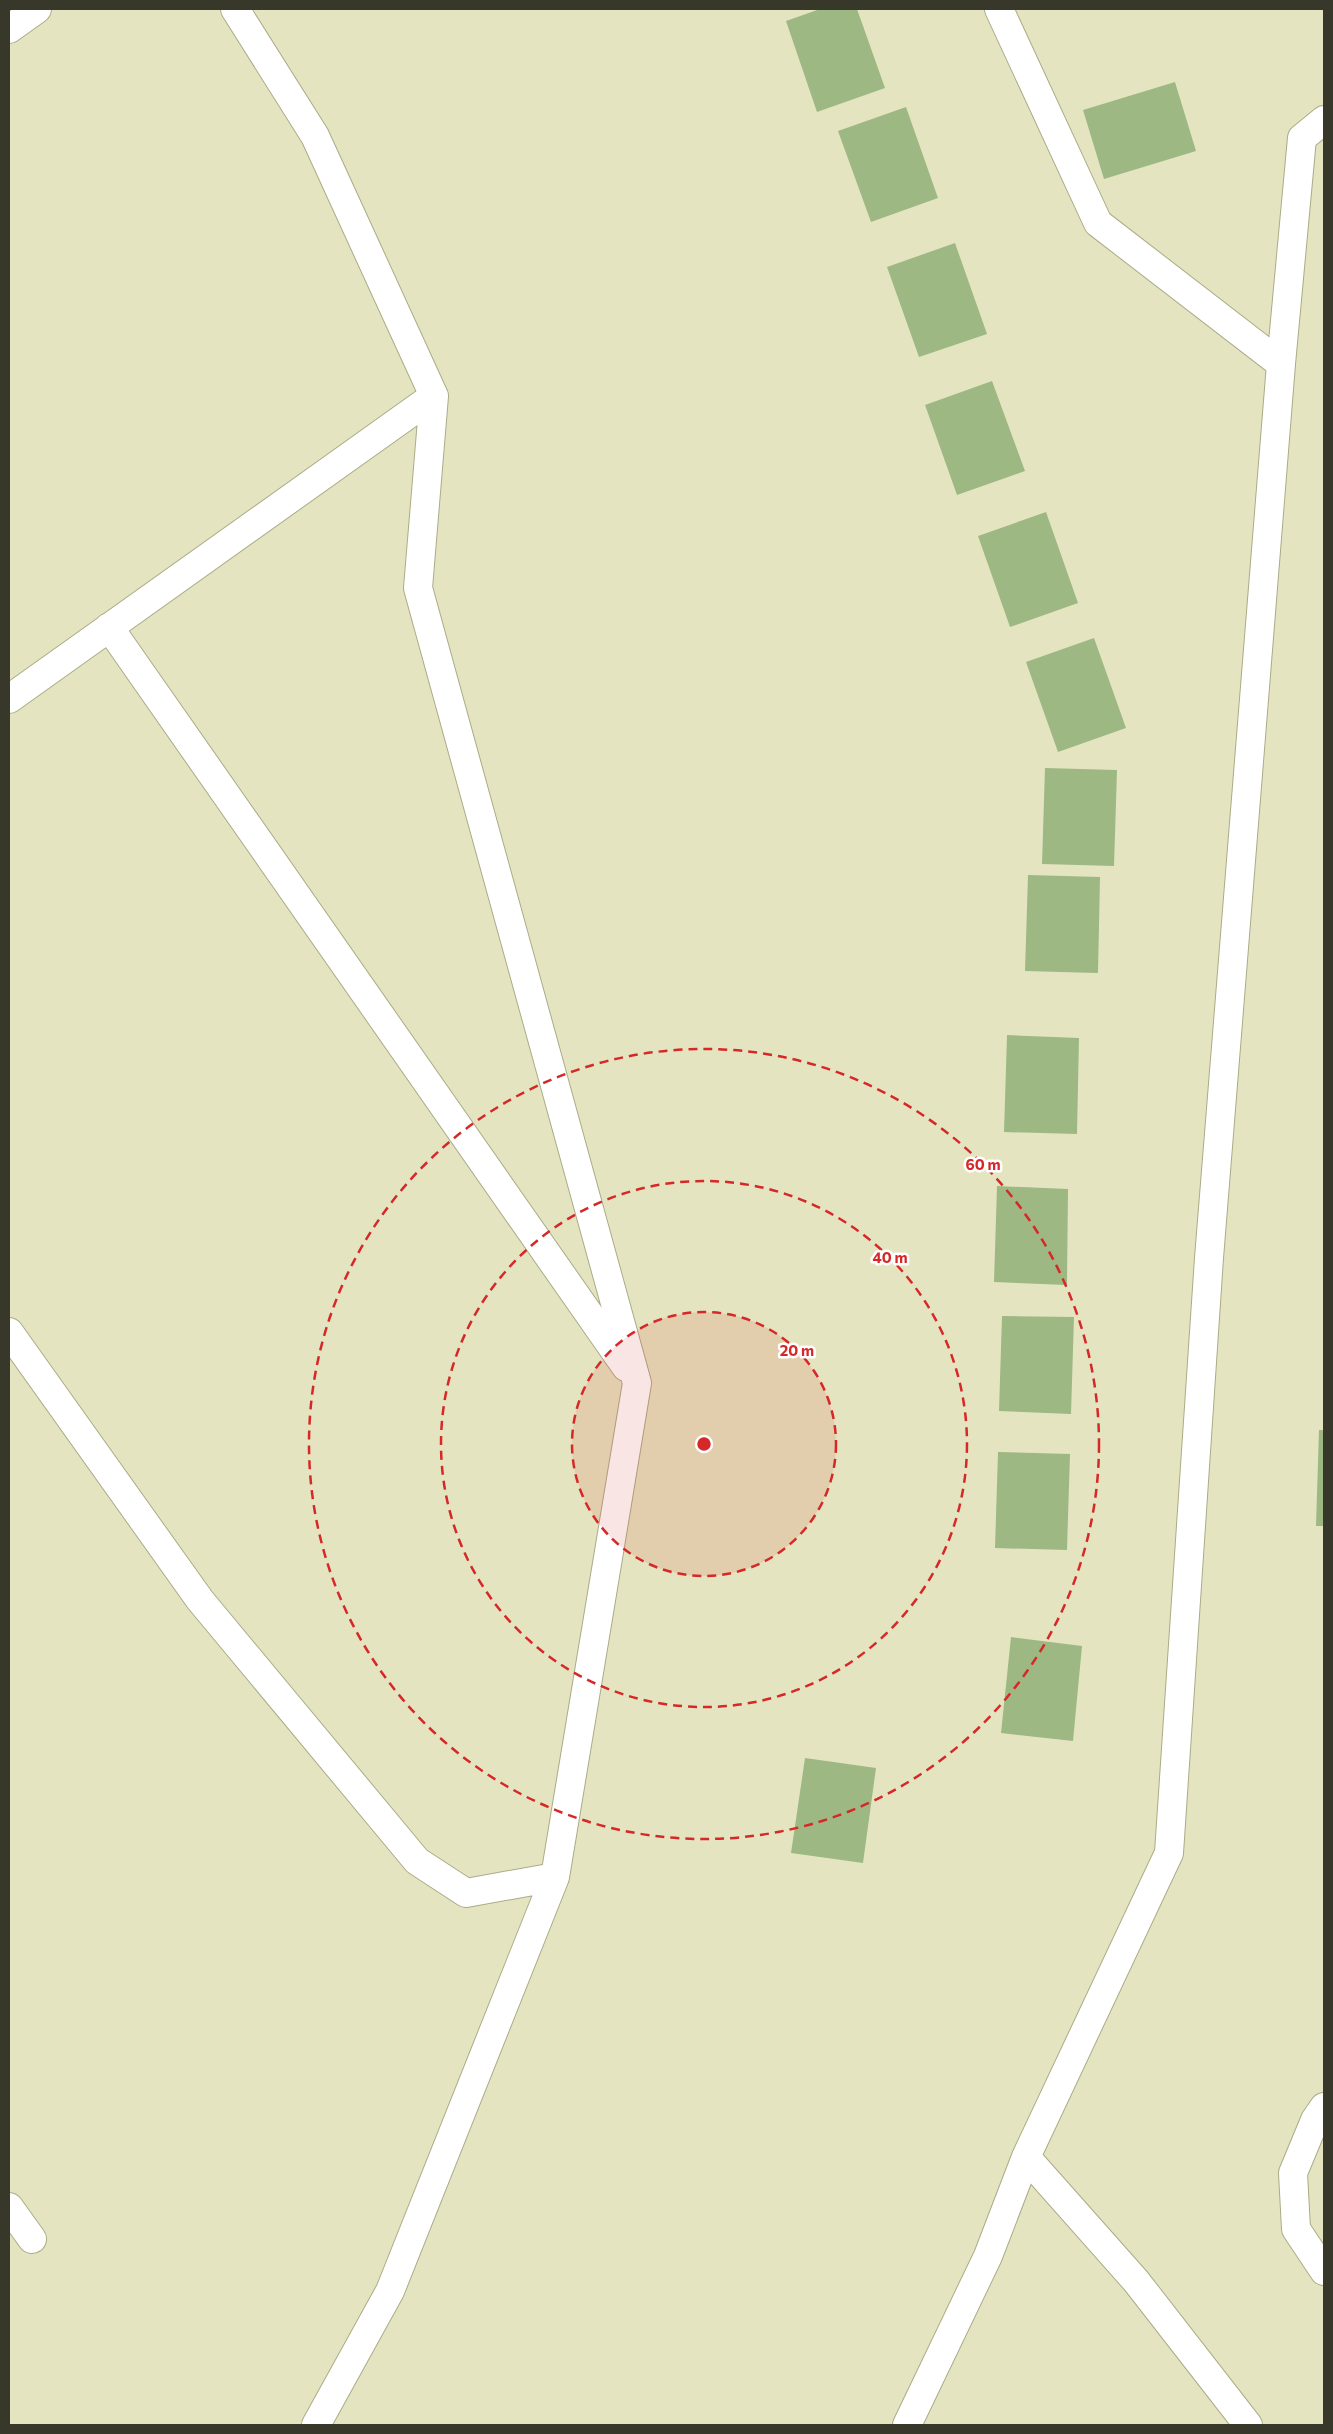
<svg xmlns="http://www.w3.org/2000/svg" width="1333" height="2434" font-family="Commissioner,sans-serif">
  <rect width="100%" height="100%" fill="#e4e5c0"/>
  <path fill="#9db882" d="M820,9H857L885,88L817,112L786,21Z
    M1175,82L1196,151L1104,179L1083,110Z
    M906,107L938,198L871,222L838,131Z
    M955,243L987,334L919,357L887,267Z
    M992,381L1025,471L957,495L925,405Z
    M1046,512L1078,603L1010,627L978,536Z
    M1094,638L1126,728L1058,752L1026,662Z
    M1045,768L1117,770L1114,866L1042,864Z
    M1028,875L1100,877L1098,973L1025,971Z
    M1007,1035L1079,1038L1077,1134L1004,1132Z
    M997,1186L1068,1189L1067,1285L994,1282Z
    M1002,1316L1074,1317L1071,1414L999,1411Z
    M1319,1430H1324V1526H1316Z
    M998,1452L1070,1454L1067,1550L995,1548Z
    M1011,1637L1082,1646L1073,1741L1001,1733Z
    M805,1758L876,1768L863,1863L791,1853Z"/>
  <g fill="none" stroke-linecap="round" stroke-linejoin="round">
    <defs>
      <path id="minor" d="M235,9L315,136L434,396L418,588L637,1383L555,1877L390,2291L316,2425
        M999,9L1098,223L1281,364
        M9,29L37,9
        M109,627L626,1367
        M9,699L434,396
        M9,1332L200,1600L417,1861L466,1893L555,1877
        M1324,2107L1315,2120L1293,2173L1296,2229L1324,2271
        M1026,2157L1136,2281L1248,2425
        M9,2207L32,2239
        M907,2425L988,2256L1026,2157L1169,1853L1209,1258L1281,364L1302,138L1324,120"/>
    </defs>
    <use href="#minor" stroke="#abab88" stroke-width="30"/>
    <use href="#minor" stroke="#fff" stroke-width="28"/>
  </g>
  <circle cx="704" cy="1444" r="132" fill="#d62828" fill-opacity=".12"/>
  <g fill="none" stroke="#d62828" stroke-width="2.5" stroke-dasharray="9 6">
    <circle cx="704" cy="1444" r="132"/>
    <circle cx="704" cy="1444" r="263"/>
    <circle cx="704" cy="1444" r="395"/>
  </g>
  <circle cx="704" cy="1444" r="8" fill="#d62828" stroke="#fff" stroke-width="2.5"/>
  <g font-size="15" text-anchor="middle" font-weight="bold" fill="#d62828" stroke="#fff" stroke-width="5" stroke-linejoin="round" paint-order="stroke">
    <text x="983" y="1170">60 m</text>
    <text x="890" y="1263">40 m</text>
    <text x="797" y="1356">20 m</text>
  </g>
  <rect width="1333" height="2434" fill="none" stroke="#38382a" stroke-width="20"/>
</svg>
